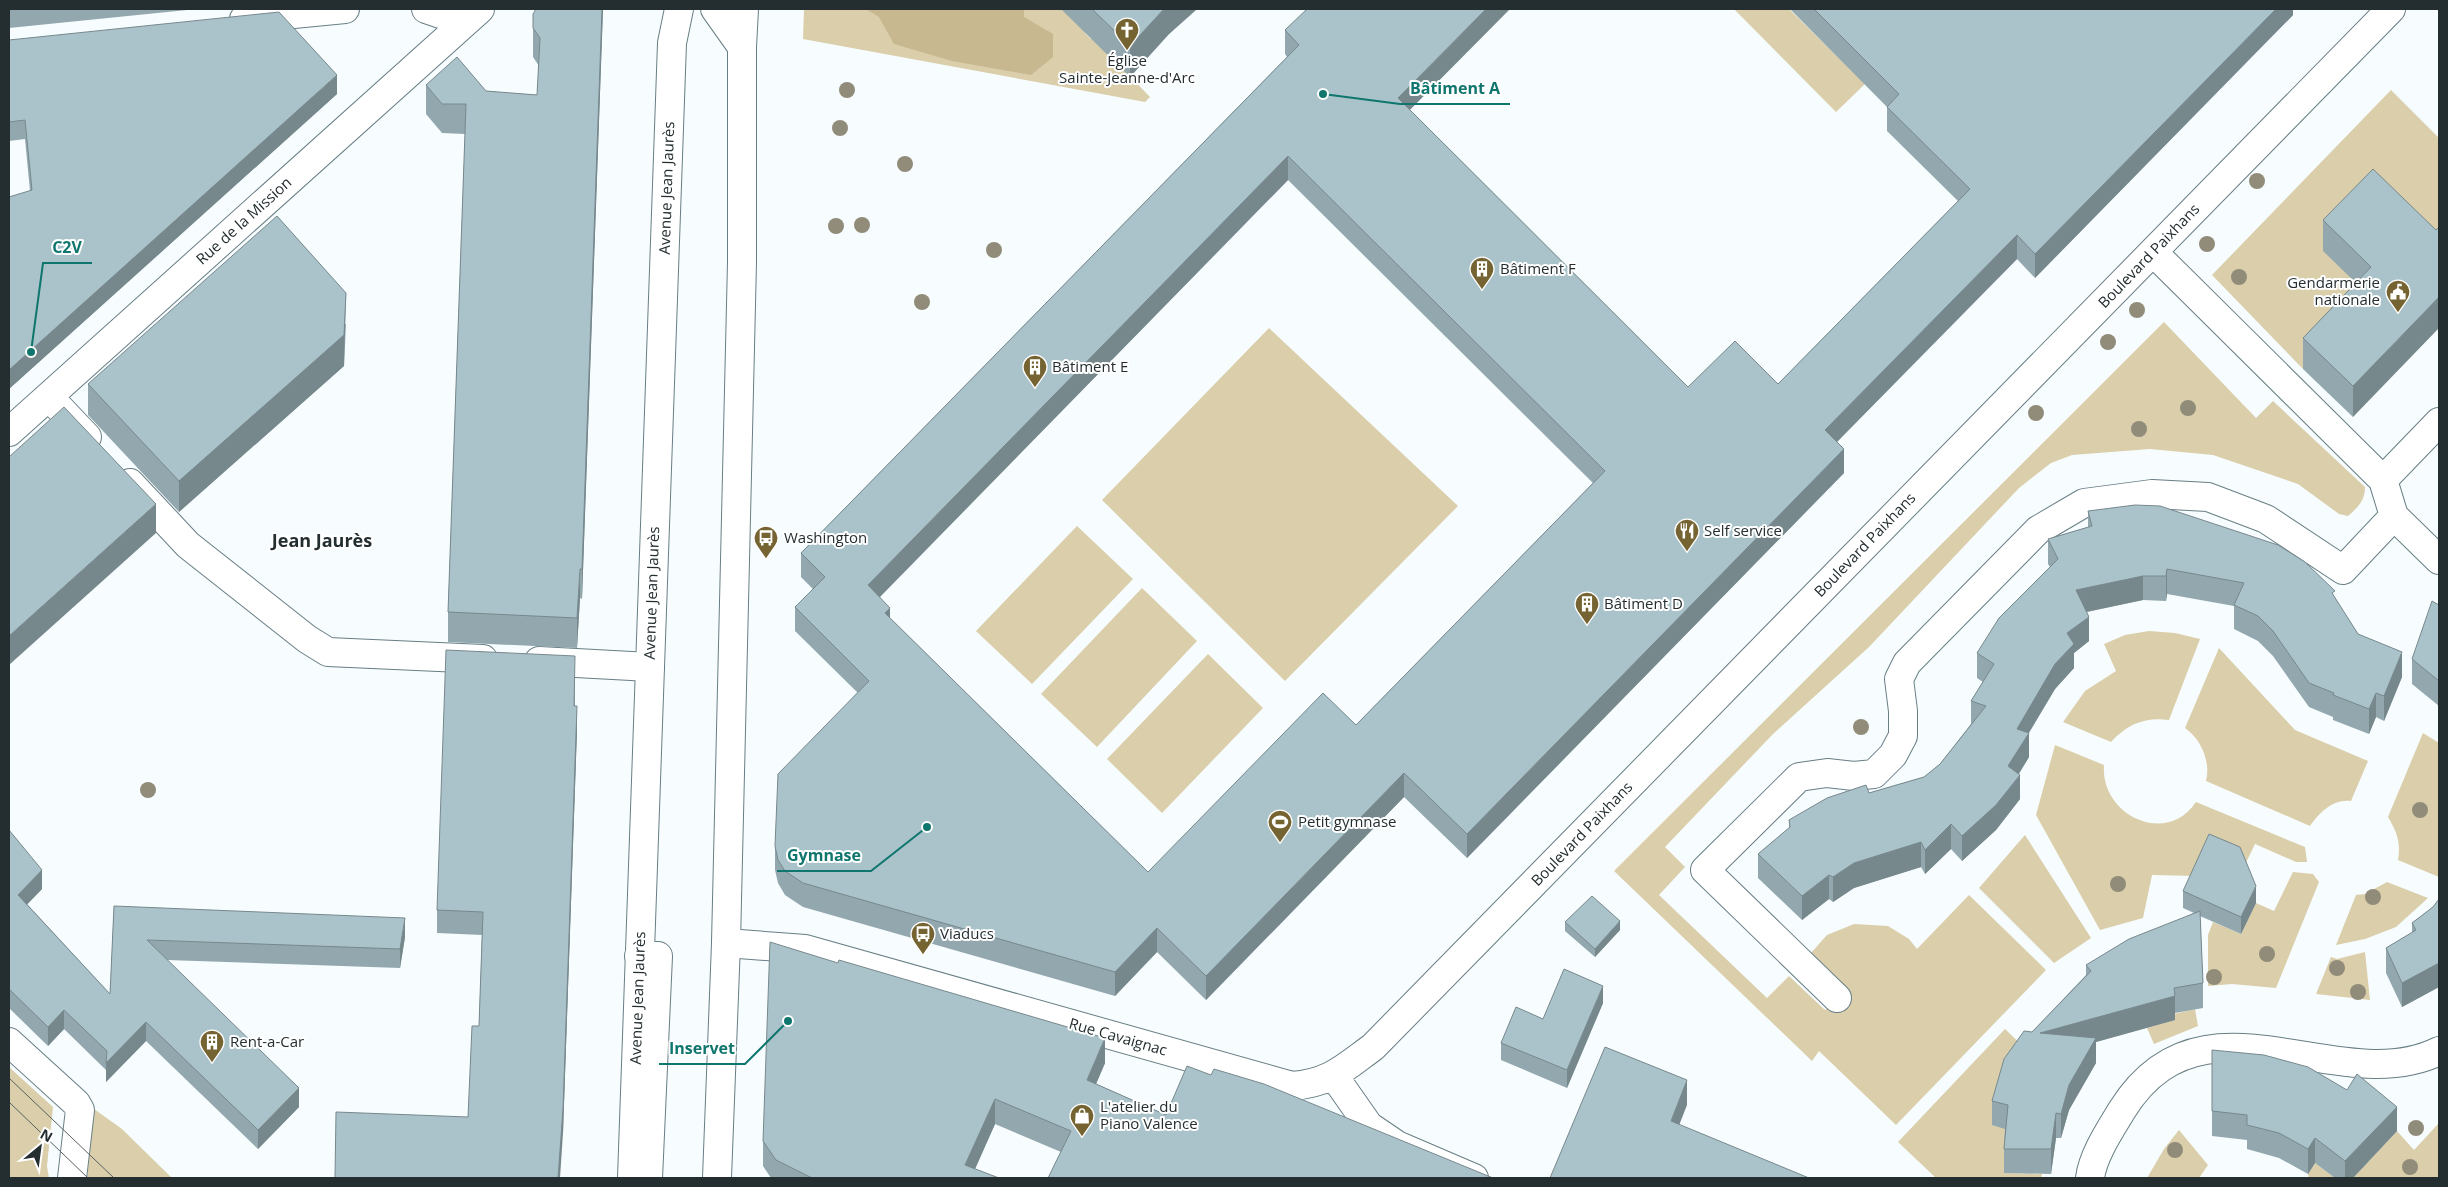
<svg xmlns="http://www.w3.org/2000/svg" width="2448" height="1187" font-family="'Open Sans',sans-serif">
  <rect width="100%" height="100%" fill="#f7fcfe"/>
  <path fill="#daceab" d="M804,9H1065L1087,31L1085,33L1091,39L1092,37L1150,97L1145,102L803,39Z
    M1734,9H1789L1865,84L1836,112Z
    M2391,90L2439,138V258L2371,298L2303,369L2212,275Z
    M2164,322L2256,418L2273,401L2365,487C2365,501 2358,507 2348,516L2339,514L2298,484L2213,455L2150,449L2072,455L2051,463L2019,488L1869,647L1773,734L1665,847L1685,867L1659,895L1767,998L1789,976L1825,1010L1837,998L1810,954L1827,935L1854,924L1888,926L1909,939L1917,949L1969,895L2046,970L1896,1125L1819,1051L1812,1061L1614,871Z
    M1269,328L1458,506L1285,681L1102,500Z
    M1077,526L1133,579L1032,684L976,631Z
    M1142,588L1197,641L1097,747L1041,694Z
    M2149,631L2175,633L2200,639L2169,720C2144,717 2128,724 2111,742L2063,722L2085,691L2116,671L2104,644L2125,635Z
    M2219,648L2295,730L2368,761L2351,801C2333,799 2320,812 2310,826L2206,781C2211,762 2201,739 2185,728Z
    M1208,654L1263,708L1162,813L1107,759Z
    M2423,733L2439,743V877L2398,860C2401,843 2397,832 2388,817Z
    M2055,745L2104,765C2100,815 2166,847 2196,802L2305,847L2307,862H2296L2255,844L2242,871L2256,903L2274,911L2293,872L2313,874L2319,882L2276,988L2232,984L2208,986V935L2213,922L2241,934L2256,903L2197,876L2152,875L2143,918L2100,930L2036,815Z
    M2025,835L2091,938L2054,963L1979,888Z
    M2387,882L2428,898L2396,927L2365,939L2336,945L2356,895L2365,894Z
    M2365,952L2370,1000L2316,994L2331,957L2337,959Z
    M2195,1009L2198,1026L2154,1044L2147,1028L2174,1020V1014Z
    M2005,1029L2028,1051L2008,1129L2004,1173L2042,1174L2041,1178H1936L1898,1142Z
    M9,1067L53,1107L47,1166L49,1178H9Z
    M94,1109L122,1129L172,1178H87Z
    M2439,1123V1178H2353L2397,1131L2414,1150Z
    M2179,1130L2208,1165L2199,1178H2147L2164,1149Z
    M2315,1163L2335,1178H2309L2308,1174Z"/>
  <path fill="#c7b88f" d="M866,9H1024V17L1053,34V57L1031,75L952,61L894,44L879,17Z"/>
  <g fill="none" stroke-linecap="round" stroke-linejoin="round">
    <defs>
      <path id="minor" d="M426,9L464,22
        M715,9L742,47
        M244,19L345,9
        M2153,252L2383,480L2394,516L2439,560
        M49,397L87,437
        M9,432L480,9
        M2383,480L2439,422
        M130,483L188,545L307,639L328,652L483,659
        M539,661L650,667
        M726,943L805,949L1292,1086C1330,1083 1344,1068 1373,1047L2391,9
        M639,956H658L648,1178
        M1837,998L1705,870L1799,777L1827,773L1854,776L1874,774L1893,755L1903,736V711L1899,679L1907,663L2038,530L2084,503L2152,494L2208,497L2266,519L2343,570L2394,516
        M9,1042L76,1103L80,1110L72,1178
        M1334,1076L1369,1126L1397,1145L1474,1178
        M2090,1178C2093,1155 2110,1130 2122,1110C2202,981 2338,1101 2439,1051"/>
      <path id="major" d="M632,1178L672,43L679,9
        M717,1178L726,943L742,262V47L744,9"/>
    </defs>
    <use href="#minor" stroke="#677e85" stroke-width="30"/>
    <use href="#major" stroke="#677e85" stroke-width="30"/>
    <use href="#minor" stroke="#fff" stroke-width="28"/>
    <use href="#major" stroke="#fff" stroke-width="28"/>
    <path stroke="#596164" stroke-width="1" d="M9,1078L114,1178
      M9,1102L88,1178"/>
  </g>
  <g fill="#908c79">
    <circle cx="847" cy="90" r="8"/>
    <circle cx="840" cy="128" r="8"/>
    <circle cx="905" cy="164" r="8"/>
    <circle cx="2257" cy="181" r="8"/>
    <circle cx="862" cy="225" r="8"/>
    <circle cx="836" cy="226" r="8"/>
    <circle cx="2207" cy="244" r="8"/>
    <circle cx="994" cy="250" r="8"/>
    <circle cx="2239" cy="277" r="8"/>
    <circle cx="922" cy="302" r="8"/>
    <circle cx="2137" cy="310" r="8"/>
    <circle cx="2108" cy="342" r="8"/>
    <circle cx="2188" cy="408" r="8"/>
    <circle cx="2036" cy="413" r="8"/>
    <circle cx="2139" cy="429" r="8"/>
    <circle cx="1861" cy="727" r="8"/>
    <circle cx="148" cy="790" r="8"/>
    <circle cx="2420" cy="810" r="8"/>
    <circle cx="2118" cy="884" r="8"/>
    <circle cx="2373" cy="897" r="8"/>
    <circle cx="2267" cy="954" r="8"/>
    <circle cx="2337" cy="968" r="8"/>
    <circle cx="2214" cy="977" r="8"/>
    <circle cx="2358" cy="992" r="8"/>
    <circle cx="2416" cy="1128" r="8"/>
    <circle cx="2175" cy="1150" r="8"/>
    <circle cx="2410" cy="1167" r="8"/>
  </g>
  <path fill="#92a8ae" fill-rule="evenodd" d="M9,9H197L9,28Z
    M603,9L582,599L580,598L577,648L448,642V612L465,134L442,133L426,114V85L486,91L537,95L539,66L533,57V14Z
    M1061,9H1197L1169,34L1130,77Z
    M1790,9H2293V15L2035,278L2017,259L1837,442L1844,473L1467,858L1404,797L1206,1000L1157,952L1115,996L803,907L785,895L778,883L775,870V846L858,693L795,631V607L813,589L801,577V553L1287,57L1285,54V30L1410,110L1688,387L1778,384L1958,201L1887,131V107ZM1288,180L1593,483L1356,725L1148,872L890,618L880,597Z
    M9,40L337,94L9,389V197L30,191L25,139L9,141Z
    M2323,220L2436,230L2353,417L2303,369V338L2356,283L2323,251Z
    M346,324L344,366L179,512L88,415V384Z
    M2088,511L2335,598L2358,634L2402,677L2384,721L2376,717L2369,734L2333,720V717L2309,707L2273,656L2258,641L2234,629V606L2167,594L2166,601L2143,600L2087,612L2089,641L2074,653V668L2055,689L2029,733V757L2019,774L2020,799L1996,830L1962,861L1951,849L1925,874L1921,867L1854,888L1833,902L1829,899L1802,920L1758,878V854L1789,828V820L1869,793L1924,777L1940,764L1971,724V701L1983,682L1977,678V653L2050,567L2048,564V539L2088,527Z
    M2439,605V706L2412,684V659Z
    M575,679V706L577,730L563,1133L468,1117L479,1026L482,935L437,933V910Z
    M9,830L42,889L27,904L110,994L114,906L405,937L400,968L167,960L299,1107L258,1149L146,1041L106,1082V1070L64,1029L48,1046L9,1008Z
    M2183,891L2256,903L2241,934L2200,916L2203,983V1008L2175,1013V1020L2096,1042V1063L2069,1110L2061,1138H2056L2051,1174L2004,1173V1149L2005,1129L1992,1125V1101L2032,1032L2086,975V965L2194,913L2183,908Z
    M2439,899V987L2402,1007L2386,973V948L2412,933V923L2433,907Z
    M1565,922L1620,930L1595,957L1565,931Z
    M1603,1003L1567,1088L1501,1060V1043L1543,1019Z
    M2212,1050L2397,1131L2353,1178H2335L2315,1163L2308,1174L2279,1158L2247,1149V1140L2212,1136Z
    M1105,1063L1096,1084L1166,1115L1211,1075L1264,1084L1061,1152L995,1124L975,1169L999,1178H771L763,1166V1141Z"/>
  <path fill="#77888d" d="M602,9H603L582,599V569Z
    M1164,9H1197L1169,34L1130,77V46Z
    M1486,9H1510L1398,122V98Z
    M2276,9H2293V15L2035,278V254Z
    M337,75V94L9,389V370Z
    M1288,156V180L868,609V585Z
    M2017,235V259L1825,454V430Z
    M346,293L344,366L179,512V481Z
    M2439,297V328L2353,417V386Z
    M1844,449V473L1467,858V834Z
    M156,504V533L9,665V636Z
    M580,569V598L577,648V618Z
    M2167,569V594L2166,601V576Z
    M2143,576V600L2076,614V590Z
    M890,608V632L885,613Z
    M2089,617V641L2074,653V668L2055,689L2025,739L2029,733V757L2009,789L2020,775V799L1996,830L1962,861V836L2008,766L2017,729L2067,633Z
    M2402,652V677L2384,721V696Z
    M2376,693V717L2369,734V709Z
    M577,706V730L563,1133L560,1178H558Z
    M1404,773V797L1206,1000V976Z
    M1951,824V849L1925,874V850Z
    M1921,842V867L1854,888L1833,902V877L1854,863Z
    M42,870V889L18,914V895Z
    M1829,875V899L1802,920V896Z
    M2256,886V903L2241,934V917Z
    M405,918V937L400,968V949Z
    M1620,921V930L1595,957V949Z
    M1157,928V952L1115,996V972Z
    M2439,962V987L2402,1007V983Z
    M1603,986V1003L1567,1088V1070Z
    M2175,996V1020L2096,1042V1063L2069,1110L2061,1138V1114L2069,1085L2040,1033Z
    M64,1010V1029L48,1046V1027Z
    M146,1022V1041L106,1082V1063Z
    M1105,1038V1063L1087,1105V1080Z
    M1687,1080V1105L1671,1146V1121Z
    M299,1088V1107L258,1149V1130Z
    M995,1099V1124L971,1178L965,1165Z
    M2397,1107V1131L2353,1178H2345V1161Z
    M2056,1113V1138L2051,1174V1149Z
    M2315,1138V1163L2308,1174V1149Z"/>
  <path fill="#aac3ca" stroke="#77888d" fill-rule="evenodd" d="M536,9H602L582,569H580L577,618L448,612L466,104H442L426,85L457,57L486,91L537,95L540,38L533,28V14Z
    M1092,9H1164L1130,46Z
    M1307,9H1486L1398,98L1688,387L1735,341L1778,384L1970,189L1887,107L1899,94L1814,9H2276L2035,254L2017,235L1825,430L1844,449L1467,834L1404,773L1206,976L1157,928L1115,972L803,883L785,871L778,860L775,846L778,774L869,681L795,607L825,577L801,553L1299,45L1285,30ZM1288,156L1605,471L1356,725L1323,693L1148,872L885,613L890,608L868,585Z
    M279,12L337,75L9,370V197L32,190L25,120L9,122V40Z
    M2373,169L2436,230L2439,227V297L2353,386L2303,338L2371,267L2323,220Z
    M277,216L346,293L344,335L179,481L88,384Z
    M64,407L156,504L9,636V457Z
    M2135,505L2160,506L2278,545L2305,562L2335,591L2332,593L2358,634L2402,652L2384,696L2376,693L2369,709L2333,695L2334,693L2309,683L2273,631L2258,616L2234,605L2244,583L2167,569L2166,576H2143L2076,590L2089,617L2067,633L2074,644L2055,664L2017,729L2029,733L2008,766L2020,775L1996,805L1962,836L1951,824L1925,850L1921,842L1854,863L1833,877L1829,875L1802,896L1758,854L1790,827L1789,820L1827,798L1866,785L1869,793L1924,777L1940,764L1986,706L1971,701L1994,664L1977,653L1999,618L2058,559L2048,539L2092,526L2088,511Z
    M2432,601L2439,605V681L2412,659Z
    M446,650L575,656L574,706H577L563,1109L558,1178H335L336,1112L468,1117L472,1026H479L483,912L437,910Z
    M9,830L42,870L18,895L110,994L114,906L405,918L400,949L147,940L299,1088L258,1130L146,1022L106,1063L107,1051L64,1010L48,1027L9,989Z
    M2209,834L2240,847L2256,886L2241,917L2183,891Z
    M1592,896L1620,921L1595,949L1565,922Z
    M2439,899V963L2402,983L2386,948L2416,930L2412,923L2433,907Z
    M2200,911L2203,983L2174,988L2175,996L2040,1033L2096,1038L2069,1085L2061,1114L2056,1113L2051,1149H2004L2008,1105L1992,1101L2004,1059L2024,1031L2032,1032L2091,971L2086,965L2129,939Z
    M770,942L838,963L839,960L1105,1038L1087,1080L1166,1115L1187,1066L1211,1075L1214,1069L1264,1084L1493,1178H1048L1071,1131L995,1099L965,1165L999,1178H812L776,1160L763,1141Z
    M1564,969L1603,986L1567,1070L1501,1043L1516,1007L1543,1019Z
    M1605,1047L1687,1080L1671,1121L1809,1178H1550Z
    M2212,1050L2264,1055L2308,1067L2347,1090L2357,1074L2397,1107L2345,1161L2315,1138L2308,1149L2279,1133L2247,1125V1115L2212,1111Z"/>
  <defs>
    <symbol id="church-pin" viewBox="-11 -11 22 30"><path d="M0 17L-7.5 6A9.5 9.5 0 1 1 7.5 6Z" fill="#756432" stroke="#fff"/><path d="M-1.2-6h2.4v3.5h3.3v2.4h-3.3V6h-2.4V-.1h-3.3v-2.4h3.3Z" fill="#fff"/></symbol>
    <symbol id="building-pin" viewBox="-11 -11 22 30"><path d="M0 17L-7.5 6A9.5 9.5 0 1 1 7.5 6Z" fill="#756432" stroke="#fff"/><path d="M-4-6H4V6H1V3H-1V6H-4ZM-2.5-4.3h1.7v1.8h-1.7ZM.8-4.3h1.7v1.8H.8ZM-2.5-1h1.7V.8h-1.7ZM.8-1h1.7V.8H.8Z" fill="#fff"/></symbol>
    <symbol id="civic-pin" viewBox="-11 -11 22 30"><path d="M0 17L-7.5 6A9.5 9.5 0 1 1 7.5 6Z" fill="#756432" stroke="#fff"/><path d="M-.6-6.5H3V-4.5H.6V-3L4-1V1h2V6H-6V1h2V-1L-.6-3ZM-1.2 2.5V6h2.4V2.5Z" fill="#fff"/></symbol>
    <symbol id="restaurant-pin" viewBox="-11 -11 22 30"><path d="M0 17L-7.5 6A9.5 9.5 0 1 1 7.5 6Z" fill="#756432" stroke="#fff"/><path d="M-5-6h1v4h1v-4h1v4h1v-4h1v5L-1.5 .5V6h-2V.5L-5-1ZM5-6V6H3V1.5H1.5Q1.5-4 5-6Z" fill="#fff"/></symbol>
    <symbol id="bus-pin" viewBox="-11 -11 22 30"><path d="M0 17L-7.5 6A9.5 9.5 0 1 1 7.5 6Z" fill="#756432" stroke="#fff"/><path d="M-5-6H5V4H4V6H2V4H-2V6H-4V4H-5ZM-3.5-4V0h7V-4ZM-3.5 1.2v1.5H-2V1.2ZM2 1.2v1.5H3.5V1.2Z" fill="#fff"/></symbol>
    <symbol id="stadium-pin" viewBox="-11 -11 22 30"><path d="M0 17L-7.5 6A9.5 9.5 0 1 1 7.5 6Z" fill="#756432" stroke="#fff"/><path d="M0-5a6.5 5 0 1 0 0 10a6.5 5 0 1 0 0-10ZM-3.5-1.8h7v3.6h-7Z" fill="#fff"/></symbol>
    <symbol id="shop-pin" viewBox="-11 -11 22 30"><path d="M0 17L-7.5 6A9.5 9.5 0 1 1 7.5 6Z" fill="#756432" stroke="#fff"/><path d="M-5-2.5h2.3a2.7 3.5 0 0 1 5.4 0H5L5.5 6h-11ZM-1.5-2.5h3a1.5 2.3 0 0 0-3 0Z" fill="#fff"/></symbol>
  </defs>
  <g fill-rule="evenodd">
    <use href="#church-pin" x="1113" y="16" width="28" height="38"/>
    <use href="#building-pin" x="1468" y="255" width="28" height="38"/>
    <use href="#civic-pin" x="2384" y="278" width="28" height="38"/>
    <use href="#building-pin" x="1021" y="353" width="28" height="38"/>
    <use href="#restaurant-pin" x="1673" y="517" width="28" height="38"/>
    <use href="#bus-pin" x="752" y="524" width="28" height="38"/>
    <use href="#building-pin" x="1573" y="590" width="28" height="38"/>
    <use href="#stadium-pin" x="1266" y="808" width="28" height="38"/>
    <use href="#bus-pin" x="909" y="920" width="28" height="38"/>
    <use href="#building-pin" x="198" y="1028" width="28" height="38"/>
    <use href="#shop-pin" x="1068" y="1102" width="28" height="38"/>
  </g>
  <g text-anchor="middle" stroke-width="4" stroke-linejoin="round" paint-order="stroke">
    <g font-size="15" fill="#242e31" stroke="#fff" text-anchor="start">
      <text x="1127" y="66" text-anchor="middle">Église<tspan x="1127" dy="17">Sainte-Jeanne-d'Arc</tspan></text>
      <text x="1500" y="274">Bâtiment F</text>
      <text x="2380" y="288" text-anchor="end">Gendarmerie<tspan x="2380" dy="17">nationale</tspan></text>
      <text x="1052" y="372">Bâtiment E</text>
      <text x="1704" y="536">Self service</text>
      <text x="784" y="543">Washington</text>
      <text x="1604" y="609">Bâtiment D</text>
      <text x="1298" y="827">Petit gymnase</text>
      <text x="940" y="939">Viaducs</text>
      <text x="230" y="1047">Rent-a-Car</text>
      <text x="1100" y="1112">L'atelier du<tspan x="1100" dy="17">Piano Valence</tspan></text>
    </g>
    <g font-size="15" fill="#242e31" stroke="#fff">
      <text transform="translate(667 188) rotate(-88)" y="5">Avenue Jean Jaurès</text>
      <text transform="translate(244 221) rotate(-42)" y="5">Rue de la Mission</text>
      <text transform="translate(2149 256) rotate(-46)" y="5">Boulevard Paixhans</text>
      <text transform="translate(1865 545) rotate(-46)" y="5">Boulevard Paixhans</text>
      <text transform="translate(652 593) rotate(-88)" y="5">Avenue Jean Jaurès</text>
      <text transform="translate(1582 834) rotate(-46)" y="5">Boulevard Paixhans</text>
      <text transform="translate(638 998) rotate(-88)" y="5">Avenue Jean Jaurès</text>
      <text transform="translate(1118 1037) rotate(16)" y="5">Rue Cavaignac</text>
    </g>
    <g font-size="18" font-weight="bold" fill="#242e31" stroke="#fff">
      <text x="322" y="547">Jean Jaurès</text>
    </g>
  </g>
  <path fill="none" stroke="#0f766e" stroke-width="2" d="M1323 94L1400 104H1510M31 352L43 263H92M927 827L871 871H777M788 1021L745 1064H659"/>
  <g fill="#0f766e" stroke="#fff" stroke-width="2">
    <circle cx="1323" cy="94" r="5"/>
    <circle cx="31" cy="352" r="5"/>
    <circle cx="927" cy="827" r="5"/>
    <circle cx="788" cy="1021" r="5"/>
  </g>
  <g font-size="16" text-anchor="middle" font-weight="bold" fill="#0f766e" stroke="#fff" stroke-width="4" stroke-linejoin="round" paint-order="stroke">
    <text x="1455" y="94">Bâtiment A</text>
    <text x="67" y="253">C2V</text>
    <text x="824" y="861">Gymnase</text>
    <text x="702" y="1054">Inservet</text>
  </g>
  <rect width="2448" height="1187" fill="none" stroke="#242e31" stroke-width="20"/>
  <g transform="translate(40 1147) rotate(29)" stroke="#ffffff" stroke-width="4" paint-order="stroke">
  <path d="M0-4L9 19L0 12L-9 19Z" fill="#242e31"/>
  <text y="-8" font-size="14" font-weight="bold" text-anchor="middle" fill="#242e31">N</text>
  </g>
</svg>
